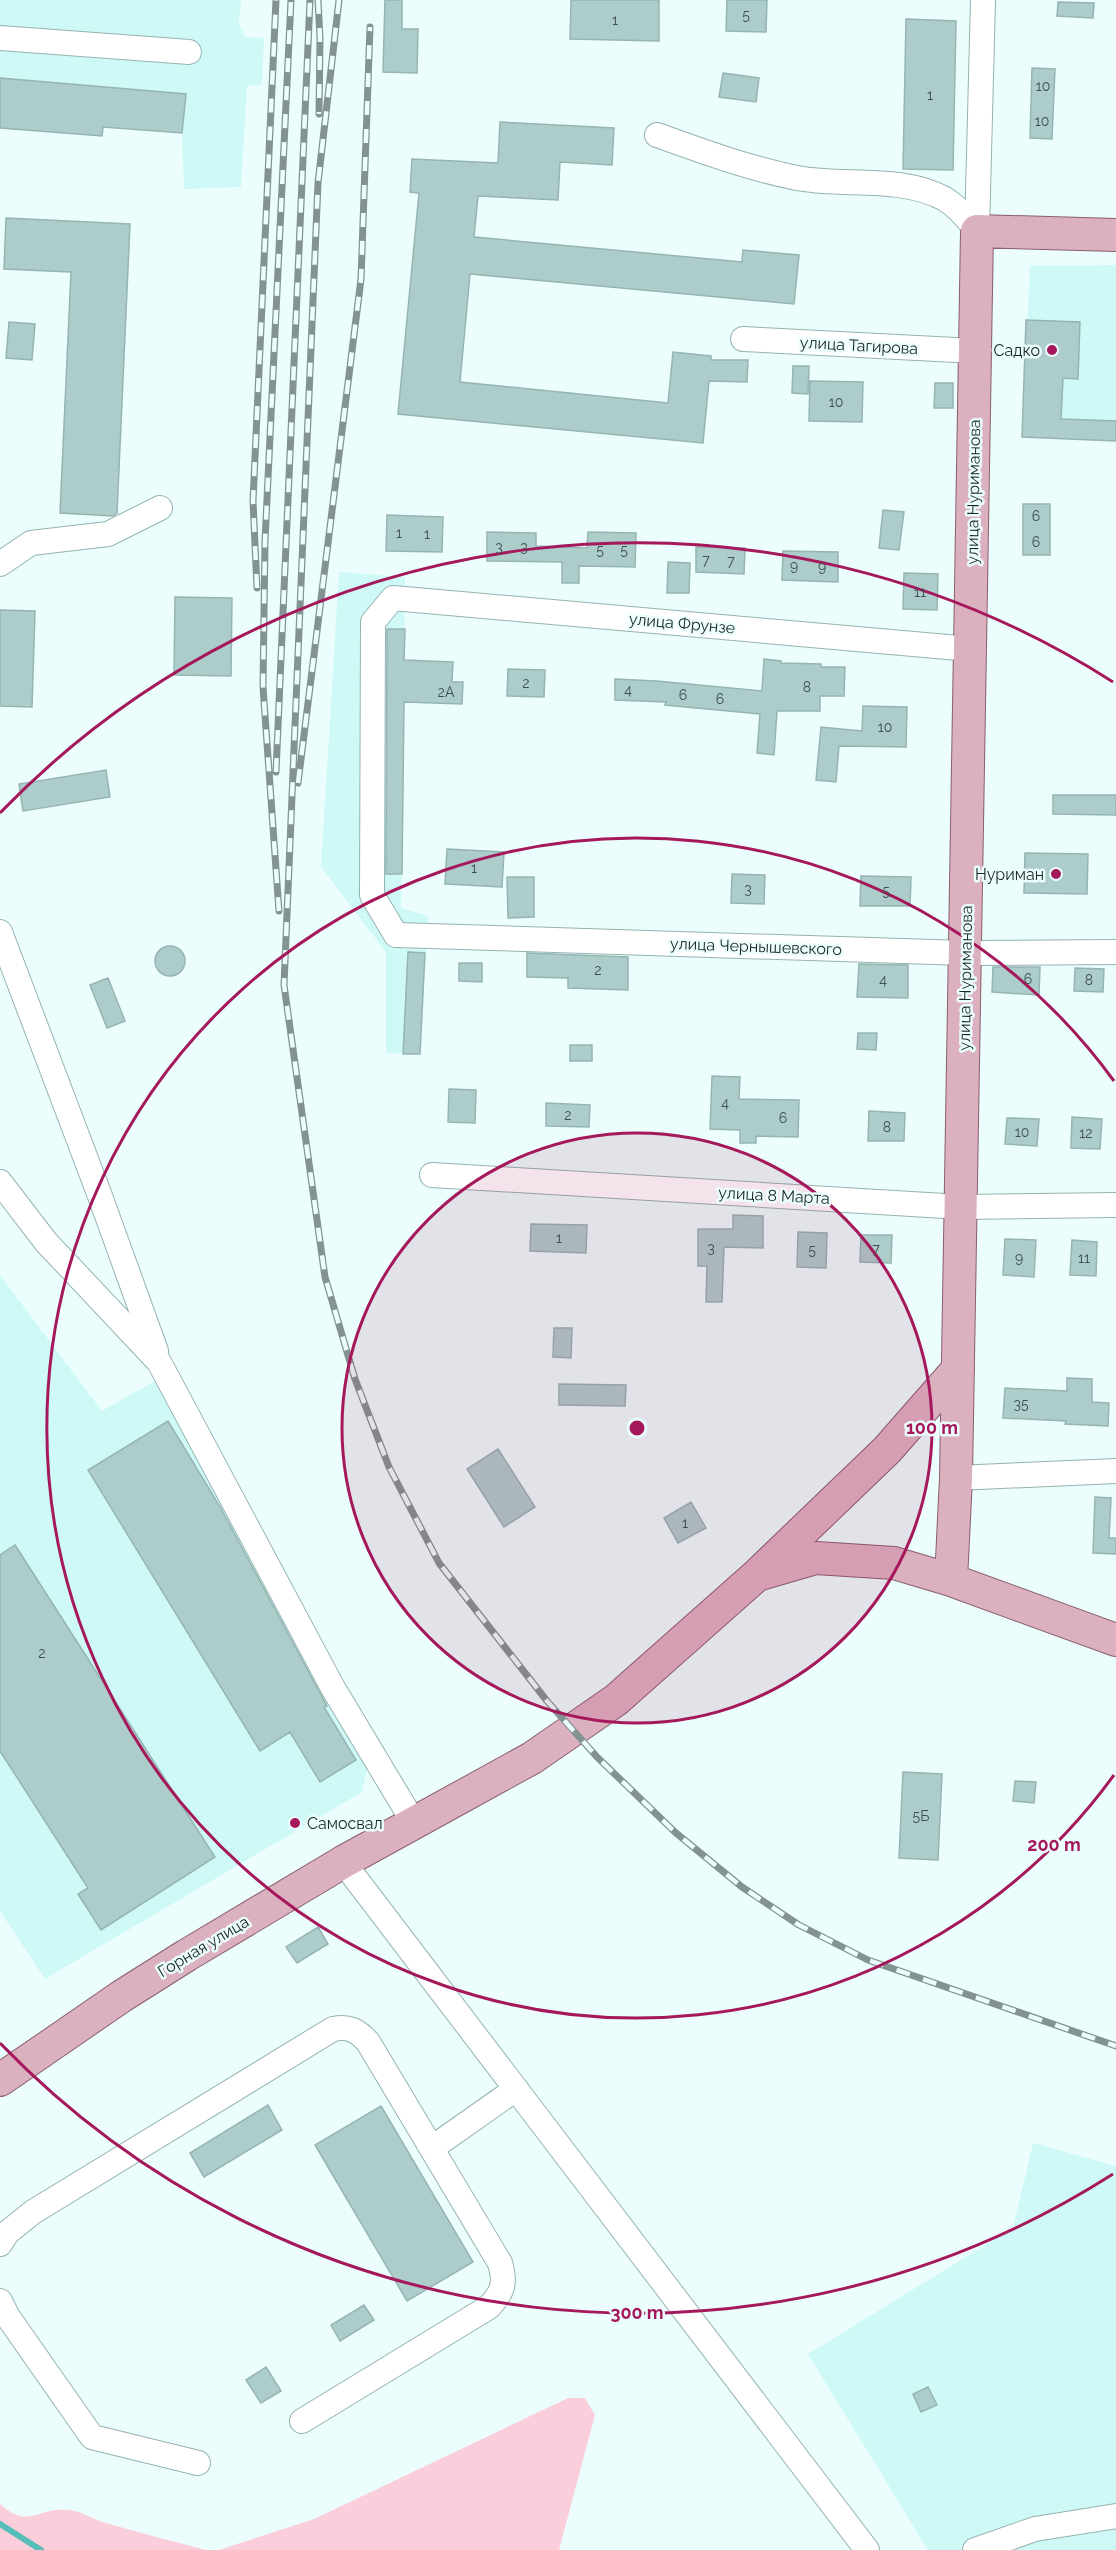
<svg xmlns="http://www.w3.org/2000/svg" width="1116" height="2550" font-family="Raleway,sans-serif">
  <rect width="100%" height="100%" fill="#ebfefd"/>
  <path fill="#cff9f6" d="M0,0H241L239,23L245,37L264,38L262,85L247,86L241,187L184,189L182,133L103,127L102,136L0,128Z
    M1116,265V441L1022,437L1030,266Z
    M339,572L405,577L401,908L428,916L420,1054L386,1053V952L321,867Z
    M0,1275L102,1411L155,1381L368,1764L362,1792L45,1979L0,1911Z
    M1033,2143L1116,2166V2550H928L808,2354L1013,2228Z"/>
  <path fill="#fbcedc" d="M568,2398H585L595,2415L559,2550H219L314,2519Z
    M0,2504C29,2530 36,2507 68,2510C80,2510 92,2519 103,2522C137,2532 172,2541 206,2550H0Z"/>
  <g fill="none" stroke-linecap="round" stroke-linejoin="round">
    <path stroke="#57bdb9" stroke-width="6" d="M0,2524L41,2550"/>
  </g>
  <path fill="#adcdcb" stroke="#95b4b2" stroke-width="1.5" d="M385,0H402V29H418L417,73L383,72Z
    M571,0H659V41L570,39Z
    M727,0H767L766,32L726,31Z
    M1058,2L1094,3L1093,18L1057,16Z
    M906,19L956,21L953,170L903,169Z
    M1032,68L1055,69L1052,139L1030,138Z
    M723,73L759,78L756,102L719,97Z
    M0,78L186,94L182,133L103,127L102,136L0,128Z
    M500,122L614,128L612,165L560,162L558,200L478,196L474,237L742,262L743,250L799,255L794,304L470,274L460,382L668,403L673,352L711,356V360H748L747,382L709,381L703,443L398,414L419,193L410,192L412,159L498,163Z
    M6,218L130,224L117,513L113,516L60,513L71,272L4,269Z
    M1026,320L1080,322L1078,379L1063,378L1061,419L1116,421V441L1022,437Z
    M9,322L35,324L32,360L6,358Z
    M793,366H809L808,394L792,393Z
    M810,381L863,382L862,422L809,421Z
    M935,383H953V408H934Z
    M1023,504H1050V555H1023Z
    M883,510L904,512L899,550L879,548Z
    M387,515L443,517L442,552L386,551Z
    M487,532L536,533V546L587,548L588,532L636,533L635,567L579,566V583H562V562L487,561Z
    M696,547L745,548L744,574L696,572Z
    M783,551L838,552V582L782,580Z
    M668,562L690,563L689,593H667Z
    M904,573L938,574L937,610L903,609Z
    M175,597L232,598L231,676L174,675Z
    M0,610L35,611L32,707L0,706Z
    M387,629H405L404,660L453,662L452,682H463L462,704L404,702L402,874H386Z
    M764,659L781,661V663L821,664V667H845L844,696H820V711H777L774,755L757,753L760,714L665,705L666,702L615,700V679L657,681L762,691Z
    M508,669L545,670L544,697L507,696Z
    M863,706L907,707L906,747L839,746L836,782L816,780L821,727L862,731Z
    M106,770L110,797L23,811L19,784Z
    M1053,795H1116V815L1053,814Z
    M447,849L504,852L502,887L445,884Z
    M1025,853L1088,854L1087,894L1024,893Z
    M732,874L765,875L764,904L731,903Z
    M861,876L911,877L910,906H860Z
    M507,877H534V917L508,918Z
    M155 961a15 15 0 1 1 30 0a15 15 0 1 1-30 0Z
    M408,952L425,953L420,1054H403Z
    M527,953L628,957V990L568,988V978L527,977Z
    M459,963H482V982L459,981Z
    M859,964L908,965V998L857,997Z
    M993,967H1040L1039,995L992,992Z
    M1075,968L1104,969L1103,992L1074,991Z
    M108,978L125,1021L107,1028L90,985Z
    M858,1033H877L876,1050L857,1049Z
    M570,1045H592V1061H570Z
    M712,1076L740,1077L739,1099L799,1100L798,1137L756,1136V1143H740V1130L710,1129Z
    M449,1089L476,1090L475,1123L448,1122Z
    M546,1103L590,1105L589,1127L546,1126Z
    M869,1111L905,1113L904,1141H868Z
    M1072,1117L1102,1119L1100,1149L1071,1148Z
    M1007,1118L1039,1119L1037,1146L1005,1144Z
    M733,1215L763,1216V1248L724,1247L722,1302H706L707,1266H698V1229H733Z
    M531,1224L587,1225L586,1253L530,1251Z
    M798,1232L827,1233L826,1268L797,1267Z
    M861,1235H892L891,1263L860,1262Z
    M1005,1239L1036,1240L1034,1277L1003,1275Z
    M1072,1240L1097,1242L1096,1276L1070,1275Z
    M554,1328H572L571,1358L553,1357Z
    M1067,1378L1092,1379V1402L1109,1403L1108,1426L1065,1424L1066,1421L1003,1418L1005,1388L1067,1391Z
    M559,1384L626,1385L625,1406L559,1405Z
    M168,1421L219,1505L327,1706L324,1707L356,1760L320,1782L290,1732L260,1751L88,1470Z
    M498,1449L535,1507L504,1527L467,1469Z
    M1095,1497L1111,1498L1109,1538H1116V1554L1093,1553Z
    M691,1502L706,1528L678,1543L664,1518Z
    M15,1545L215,1857L101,1930L78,1894L88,1888L0,1751V1555Z
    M903,1772L942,1774L938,1860L899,1858Z
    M1015,1781L1036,1782L1034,1803L1013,1801Z
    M318,1927L328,1944L297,1963L286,1947Z
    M268,2105L282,2130L204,2177L190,2153Z
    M381,2106L473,2262L407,2301L315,2145Z
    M364,2305L374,2320L340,2341L331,2325Z
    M266,2367L281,2391L261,2403L246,2380Z
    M928,2387L937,2405L921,2412L913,2394Z"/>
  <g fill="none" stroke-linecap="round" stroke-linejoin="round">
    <defs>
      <path id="minor" d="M0,38L189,52
        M657,135C704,152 748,168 797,178C845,187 900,175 945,199C958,207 968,219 977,231
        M977,231L983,0
        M743,339L975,351
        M0,564L31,543L108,534L160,508
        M970,649L393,598L373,622L372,895L396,935L965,953L1116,952
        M0,932L100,1196L156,1351
        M432,1175L961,1207L1116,1205
        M0,1182L46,1242L159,1362L333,1688L414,1823
        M956,1478L1116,1471
        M343,1862L867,2550
        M432,2148L516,2089
        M0,2244L7,2233L33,2212L333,2029C349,2026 357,2030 368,2042L500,2263C506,2283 503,2292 489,2307L302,2421
        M0,2301L8,2317L92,2437L198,2463
        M975,2550L1035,2529L1116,2516"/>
      <path id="major" d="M760,1572L887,1450L958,1369
        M951,1580L956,1478L977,231L1116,235
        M0,2080L122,1996L187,1955L343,1862L532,1758L616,1700L757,1575L816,1558L894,1563L951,1580L1116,1640"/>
    </defs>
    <use href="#minor" stroke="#95b3b1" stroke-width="26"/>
    <use href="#major" stroke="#895e6d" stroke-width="34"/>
    <use href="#minor" stroke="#fff" stroke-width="24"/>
    <use href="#major" stroke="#dcb1bf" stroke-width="32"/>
    <defs>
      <path id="rail" d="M318,0L320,38L319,114
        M339,0L318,183L284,985L325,1277L355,1379L389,1467L439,1563L547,1701L597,1757L676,1833L742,1887L799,1925L868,1960L1116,2046
        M257,588L253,501L276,0
        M276,772L310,0
        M298,783L361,279L370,27
        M279,911L263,687L265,541L291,0"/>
    </defs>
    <use href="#rail" stroke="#839392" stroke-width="7"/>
    <use href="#rail" stroke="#ebfefd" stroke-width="4.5" stroke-dasharray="14" stroke-linecap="butt"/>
  </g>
  <circle cx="637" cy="1428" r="295" fill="#a5185c" fill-opacity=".12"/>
  <g fill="none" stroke="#a5185c" stroke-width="3">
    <circle cx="637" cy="1428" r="295"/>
    <path d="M1114 1775A590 590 0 1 1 1114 1081"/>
    <path d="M1113 2174A885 885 0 0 1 0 2043M0 813A885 885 0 0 1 1113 682"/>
  </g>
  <g fill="#a5185c" stroke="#ebfefd" stroke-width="2">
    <circle cx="1052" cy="350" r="6"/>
    <circle cx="1056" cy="874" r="6"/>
    <circle cx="295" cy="1823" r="6"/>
  </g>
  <g text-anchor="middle" stroke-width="5" stroke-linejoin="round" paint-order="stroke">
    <g font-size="14" fill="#3e4f4e">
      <text x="746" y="20">5</text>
      <text x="615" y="25">1</text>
      <text x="1043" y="91">10</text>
      <text x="930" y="100">1</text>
      <text x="1042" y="126">10</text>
      <text x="836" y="407">10</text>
      <text x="1036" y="521">6</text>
      <text x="399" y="538">1</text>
      <text x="427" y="539">1</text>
      <text x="1036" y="547">6</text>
      <text x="499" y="552">3</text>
      <text x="524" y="552">3</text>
      <text x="600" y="555">5</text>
      <text x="624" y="555">5</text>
      <text x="706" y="565">7</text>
      <text x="731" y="566">7</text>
      <text x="794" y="571">9</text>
      <text x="822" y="572">9</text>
      <text x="920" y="597">11</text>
      <text x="526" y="688">2</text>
      <text x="807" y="692">8</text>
      <text x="628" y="695">4</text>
      <text x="446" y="697">2А</text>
      <text x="683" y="700">6</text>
      <text x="720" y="704">6</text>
      <text x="885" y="732">10</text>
      <text x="474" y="873">1</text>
      <text x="748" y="894">3</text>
      <text x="886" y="896">5</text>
      <text x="598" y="975">2</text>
      <text x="1028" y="984">6</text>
      <text x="883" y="985">4</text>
      <text x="1089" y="985">8</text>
      <text x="725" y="1108">4</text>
      <text x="568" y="1120">2</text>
      <text x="783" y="1123">6</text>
      <text x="887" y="1132">8</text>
      <text x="1022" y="1137">10</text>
      <text x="1086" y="1138">12</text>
      <text x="559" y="1243">1</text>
      <text x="711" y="1253">3</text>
      <text x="876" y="1254">7</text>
      <text x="812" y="1255">5</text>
      <text x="1019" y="1263">9</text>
      <text x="1084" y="1263">11</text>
      <text x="1021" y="1409">35</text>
      <text x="685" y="1528">1</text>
      <text x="42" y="1658">2</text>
      <text x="921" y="1821">5Б</text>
    </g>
    <g font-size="16" fill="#192524" stroke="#ebfefd">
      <text transform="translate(859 345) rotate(3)" y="6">улица Тагирова</text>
      <text transform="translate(973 492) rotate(-89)" y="6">улица Нуриманова</text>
      <text transform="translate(682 623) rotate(5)" y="6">улица Фрунзе</text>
      <text transform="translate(756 946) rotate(2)" y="6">улица Чернышевского</text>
      <text transform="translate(965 978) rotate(-89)" y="6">улица Нуриманова</text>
      <text transform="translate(774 1195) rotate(3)" y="6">улица 8 Марта</text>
      <text transform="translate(203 1946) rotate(-31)" y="6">Горная улица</text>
    </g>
    <g font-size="16" fill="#192524" stroke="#ebfefd" text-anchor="end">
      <text x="1040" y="356">Садко</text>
      <text x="1044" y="880">Нуриман</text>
      <text x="307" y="1829" text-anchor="start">Самосвал</text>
    </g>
  </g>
  <circle cx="637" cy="1428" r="9" fill="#a5185c" stroke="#ebfefd" stroke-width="3"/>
  <g font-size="18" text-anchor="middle" font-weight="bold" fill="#a5185c" stroke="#ebfefd" stroke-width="5" stroke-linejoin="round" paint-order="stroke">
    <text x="932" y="1434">100 m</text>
    <text x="1054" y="1851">200 m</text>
    <text x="637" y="2319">300 m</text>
  </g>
</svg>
